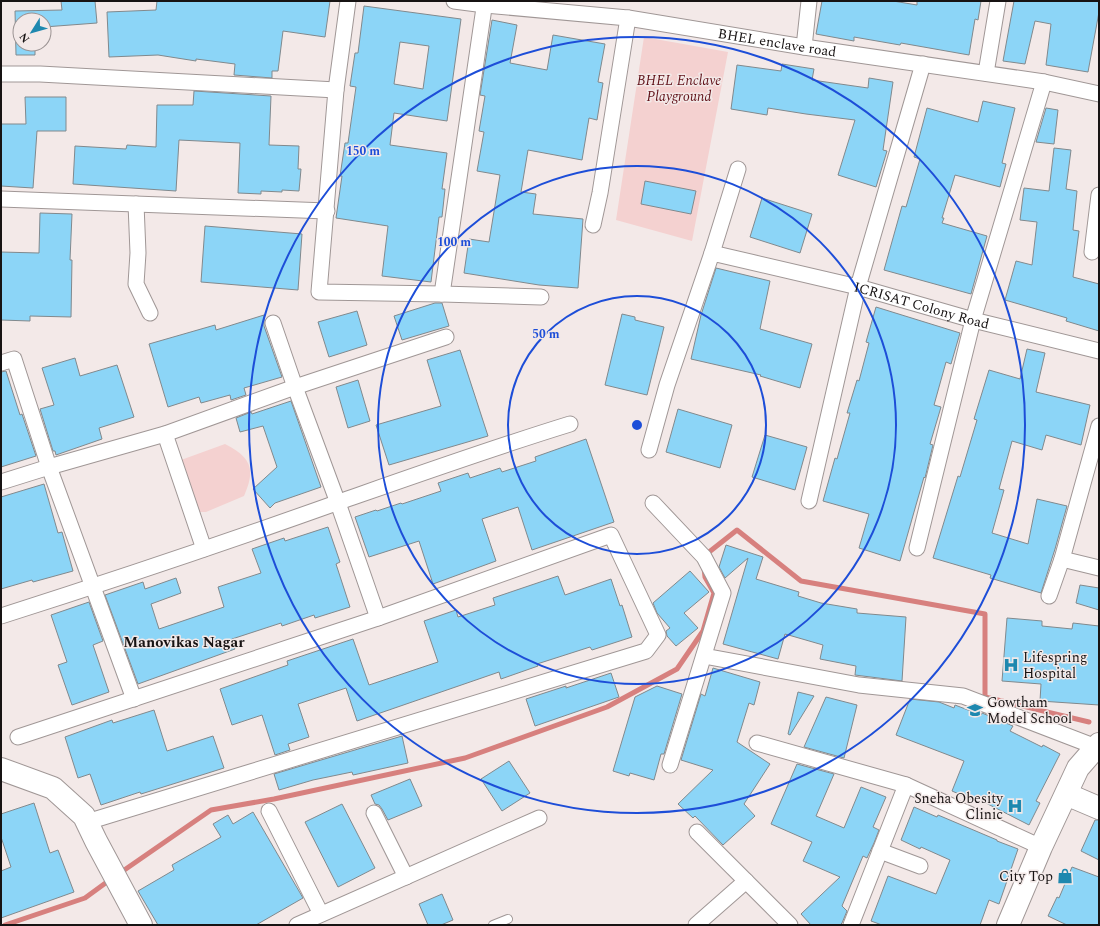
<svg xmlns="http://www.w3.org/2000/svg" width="1100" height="926" font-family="Spectral,serif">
  <rect width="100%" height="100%" fill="#f3e9e8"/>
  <path fill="#f4d1d0" d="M644,37L728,52L692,241L616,220Z
    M225,444C251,457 256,469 244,496L206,512H198L181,460Z"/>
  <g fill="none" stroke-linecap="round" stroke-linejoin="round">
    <path stroke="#d7807e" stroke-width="5" d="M704,556L737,530L801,581L985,614V697L1089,722
      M120,873L211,810L274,799L465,758L607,707L677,669L703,631L714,593L705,577L704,568
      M5,925L85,898L111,879"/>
  </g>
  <path fill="#8cd5f7" stroke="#81898d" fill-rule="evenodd" d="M61,1H95L97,23L44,27V36V20H20V44H35V55H16L15,11L62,10Z
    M157,1H330L325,37L283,31L278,71H272V78L234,75L235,64L196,59V61L158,55L109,57L107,12L156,10Z
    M822,1H893L917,5V1H981L978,20L975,19L969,55L901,43L900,45L854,37V41L816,34Z
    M1014,1H1099V12L1088,72L1046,65L1051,24L1035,21L1025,64L1003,61Z
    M364,6L461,19L447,121L394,113L390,145L447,153L442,189H445L442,217H439L431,282L382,276L388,226L336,218L342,176H340L345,143H348L356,87L350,86L355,53H358ZM400,42L429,46L423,89L394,84Z
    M492,20L517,25L510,63L547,70L553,35L605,44L598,82L603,83L597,120L589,118L582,160L528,150L521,192L536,194L533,214L583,219L578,288L539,285L464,273L469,239L489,242L500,175L477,171L484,132L479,131L485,96L480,95Z
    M782,64L814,69L812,80L868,88L869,78L893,82L883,150L887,151L876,187L838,175L855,120L806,114L768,108L767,115L731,109L737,65L781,71Z
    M194,91L271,96L269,145L299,146L298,169H301L299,191L282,190V192L261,191V194L238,193L240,143L179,140L176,191L73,184L75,146L126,149L127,145L156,147L157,105H193Z
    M25,97H66V131H37L33,188L1,186V124H26Z
    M983,101L1015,108L1002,163L1006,164L1000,187L955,175L942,218H944L942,223L987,236L971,294L884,270L902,206L906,207L920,159L914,157L927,108L978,122Z
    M1046,108L1058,110L1054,144L1036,142Z
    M1054,148L1071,150L1066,189L1077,191L1073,230L1079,231L1073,277L1099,284V331L1066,321L1067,318L1005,300L1016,261L1032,265L1037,222L1020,220L1024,188L1049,191Z
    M645,181L696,191L691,214L641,204Z
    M762,198L812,214L800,253L750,237Z
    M40,213L72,214L70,260H72L71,317L30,316V321L1,320V252L39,253Z
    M205,226L302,234L298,290L201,282Z
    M716,268L770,281L760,329L812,344L800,388L760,376L761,375L691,359L701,315Z
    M435,303H442L449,326L402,340L394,316Z
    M876,307L960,333L951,364L946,362L934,405L941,407L930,444L933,445L925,478L924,477L900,561L859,548L869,514L823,501L835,458L837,459L850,413H847L857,380L859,381L869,343L866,342Z
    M357,311L367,345L329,357L318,322Z
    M622,314L635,317V320L664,327L647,395L605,385Z
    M264,315V326L282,377L244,388L246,395L231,400L230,395L201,403L199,397L168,407L149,344L215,325L216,330Z
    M1027,349L1045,353L1036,392L1090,405L1081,445L1046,435L1042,450L1012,441L999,489L1004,490L992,533L1028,544L1037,499L1067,506L1055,549L1041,593L990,578L991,575L933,558L958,476L960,477L977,420L974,419L989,370L1020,379Z
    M460,350L488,436L389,465L376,425L441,406L427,360Z
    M75,358L80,376L117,365L134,417L99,428L102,439L56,455L55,451H53L40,409L54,405L42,368Z
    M6,371L20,415L22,414L36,456L1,467V372Z
    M358,380L370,421L348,428L336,387Z
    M291,401L321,487L275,503L270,508L253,489L277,467L263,426L240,432L236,418L251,412L252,414Z
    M678,409L732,425L720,468L666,452Z
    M765,435L807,447L795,490L752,477Z
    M586,439L614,522L532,550L518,507L482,519L496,561L433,584L419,541L369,557L355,517L376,510L377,511L401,503L402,504L441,491L438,483L468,473L470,478L500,468L502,472L536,461L535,457Z
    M44,484L58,533L62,532L73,571L33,582L32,580L1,589V497Z
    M328,527L340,562L336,564L350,607L315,618L314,615L282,626L281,623L232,639L235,649L138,684L105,595L143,582L145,589L176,578L181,593L151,604L159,629L224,607L218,587L261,573L252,549L284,538L285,541Z
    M726,545L763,557L756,579L799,592L798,596L821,603L857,609V613L906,617L902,681L855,675L856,666L820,659L823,645L785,634L778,659L723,644L748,558L725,578L719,567Z
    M690,571L709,592L684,613L698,628L676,646L667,636L666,631L670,628L657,613L653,603Z
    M558,576L565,595L611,579L620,606L622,605L632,637L592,650L590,647L537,664L538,666L501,679L499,672L357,721L346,688L298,704L309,737L288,744L290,750L275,755L262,715L232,725L220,689L288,665L287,661L353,639L369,685L438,662L424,621L456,610L458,617L495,605L493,598Z
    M1080,585L1099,588V610L1076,603Z
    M89,602L103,641L93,645L109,692L72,705L58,665L67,662L51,615Z
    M1007,618L1042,621V626L1072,629L1073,623L1099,626V705L1040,701L1041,684L1002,681Z
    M713,668L760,682L754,705L749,703L737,742L770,764L744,804L755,816L723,845L695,816L693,818L678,804L713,770L681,760L701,694L705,696Z
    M611,673L619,697L535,726L526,699L566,686V688Z
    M657,686L682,694L664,754H661L654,780L630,773L629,776L613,771L635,697Z
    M798,692L814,696L790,735L788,734Z
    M826,697L857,705L844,758L804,747Z
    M910,699L939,702L954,708L955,705L981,715L982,713L1013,726L1010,731L1042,747L1043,745L1060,754L1036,801L1040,803L1029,825L976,798L975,801L952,791L964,761L896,735Z
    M154,710L167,751L213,736L224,768L141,794L140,792L101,805L90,774L78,778L65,737L112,720L113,723Z
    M402,736L408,763L353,775L352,772L313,780L279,790L274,774Z
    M509,761L530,793L502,811L481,779Z
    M797,764L834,774L816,816L844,828L861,787L886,797L873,827L879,830L874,843L867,858L863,856L842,906L847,911L842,923L840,925H811L801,914L840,877L803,861L812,842L771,824Z
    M410,779L422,806L388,820L382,809L379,805L375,804L371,795Z
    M34,803L50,853L58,850L74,892L1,918V871L11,867L1,837V814Z
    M342,804L375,868L338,887L305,822Z
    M914,807L937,817L938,815L997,840V841L1018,849L999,904L989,900L980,925H882L871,921L888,876L936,894L950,860L921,847L920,849L901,840Z
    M253,812L303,898L256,925H158L138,891L174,870L172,865L221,837L213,824L228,815L233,824Z
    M1095,820H1099V860L1081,851Z
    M1072,867L1099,877V925H1067L1048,916L1057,897L1059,898Z
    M442,894L453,920L441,925H428L419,904Z"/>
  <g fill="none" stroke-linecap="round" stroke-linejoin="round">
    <defs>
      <path id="lane" d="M493,925L508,919"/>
      <g id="street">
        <path d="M348,1L336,90L319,292L442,294L541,297"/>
        <path id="s1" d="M454,1L485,5L628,18L804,47L1044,82L1099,94"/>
        <path d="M804,47L809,1"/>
        <path d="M986,73L998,1"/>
        <path d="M1,74H40L336,90"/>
        <path d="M1,199L327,211"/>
        <path d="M136,204L138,253L136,284L150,313"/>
        <path d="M593,225L600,193L628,18"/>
        <path d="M1092,252L1099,195"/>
        <path d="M712,253L738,169"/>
        <path d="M442,294L485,1"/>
        <path d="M273,323L295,387L338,503L378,618"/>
        <path d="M1,363L14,359L49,467L134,699"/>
        <path d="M165,434L204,549"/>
        <path id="s2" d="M649,450L667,385L712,253L858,287L973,320L1099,351"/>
        <path d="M1,482L49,467L165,434L295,387L446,337"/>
        <path d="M809,501L858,287L923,64"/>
        <path d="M653,503L704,557L723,593L670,765"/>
        <path d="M917,548L973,320L1044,82"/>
        <path d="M1062,559L1099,568"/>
        <path d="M1049,596L1062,559L1099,426"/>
        <path d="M1,616C114,580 227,542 339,502C416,475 492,448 570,424"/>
        <path d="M704,656L859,685L963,696L1096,747"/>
        <path d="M18,737L378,618L611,535L658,635L646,651L87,822"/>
        <path d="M757,743L906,785L1041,847"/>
        <path d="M269,811L321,914"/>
        <path d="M374,813L406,877"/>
        <path d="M697,832L790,925"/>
        <path d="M880,851L920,866"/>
        <path d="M297,925L539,818"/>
        <path d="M696,925L746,881"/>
        <path d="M851,925L906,785"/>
      </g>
      <path id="secondary" d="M1,769L53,788L84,816L96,841L141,925
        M1066,794L1099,808
        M1008,925L1041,847L1078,768L1099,744"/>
    </defs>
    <use href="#lane" stroke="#a09796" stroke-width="10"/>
    <use href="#street" stroke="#a09796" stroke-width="17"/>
    <use href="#secondary" stroke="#a09796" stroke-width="24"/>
    <use href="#lane" stroke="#fff" stroke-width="8"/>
    <use href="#street" stroke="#fff" stroke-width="15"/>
    <use href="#secondary" stroke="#fff" stroke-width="22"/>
  </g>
  <g fill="none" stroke="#1d4ed8" stroke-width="2">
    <circle cx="637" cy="425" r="129"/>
    <circle cx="637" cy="425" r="259"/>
    <circle cx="637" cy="425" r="388"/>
  </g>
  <defs>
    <symbol id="hospital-bare" viewBox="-9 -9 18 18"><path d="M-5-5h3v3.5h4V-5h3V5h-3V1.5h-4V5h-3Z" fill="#1e88af" stroke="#f3e9e8" stroke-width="2.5" paint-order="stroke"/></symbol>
    <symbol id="school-bare" viewBox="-9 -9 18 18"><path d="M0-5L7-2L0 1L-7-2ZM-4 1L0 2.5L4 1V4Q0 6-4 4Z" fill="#1e88af" stroke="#f3e9e8" stroke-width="2.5" paint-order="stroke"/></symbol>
    <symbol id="shop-bare" viewBox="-9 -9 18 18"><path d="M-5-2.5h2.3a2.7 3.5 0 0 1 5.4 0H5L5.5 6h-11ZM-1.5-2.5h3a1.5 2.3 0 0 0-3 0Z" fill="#1e88af" stroke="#f3e9e8" stroke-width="2.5" paint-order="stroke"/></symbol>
  </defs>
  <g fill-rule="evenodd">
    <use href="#hospital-bare" x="1000" y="654" width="22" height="22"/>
    <use href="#school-bare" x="964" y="699" width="22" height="22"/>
    <use href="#hospital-bare" x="1004" y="795" width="22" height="22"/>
    <use href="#shop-bare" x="1054" y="865" width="22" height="22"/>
  </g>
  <g text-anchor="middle" stroke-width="3" stroke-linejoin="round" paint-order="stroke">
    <g font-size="14" fill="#171313" stroke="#f3e9e8">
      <text dy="5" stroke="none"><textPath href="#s1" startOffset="326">BHEL enclave road</textPath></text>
      <text dy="5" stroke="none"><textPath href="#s2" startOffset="423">ICRISAT Colony Road</textPath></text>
    </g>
    <g font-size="14" font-style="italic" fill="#611219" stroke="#f3e9e8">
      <text x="679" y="85">BHEL Enclave<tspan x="679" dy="16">Playground</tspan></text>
    </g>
    <g font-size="14" fill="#171313" stroke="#f3e9e8" text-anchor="start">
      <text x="1023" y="662">Lifespring<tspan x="1023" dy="16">Hospital</tspan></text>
      <text x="987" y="707">Gowtham<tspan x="987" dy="16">Model School</tspan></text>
      <text x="1003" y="803" text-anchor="end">Sneha Obesity<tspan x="1003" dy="16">Clinic</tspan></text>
      <text x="1053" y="881" text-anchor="end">City Top</text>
    </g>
    <g font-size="15" font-weight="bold" fill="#171313" stroke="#f3e9e8">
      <text x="184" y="647">Manovikas Nagar</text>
    </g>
  </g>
  <circle cx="637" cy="425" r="6" fill="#1d4ed8" stroke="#f3e9e8" stroke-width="2"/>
  <g font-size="12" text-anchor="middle" font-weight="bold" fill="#1d4ed8" stroke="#f3e9e8" stroke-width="3" stroke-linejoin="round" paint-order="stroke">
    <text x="363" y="155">150 m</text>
    <text x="454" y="246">100 m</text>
    <text x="546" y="338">50 m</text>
  </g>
  <rect width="1100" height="926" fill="none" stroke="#171313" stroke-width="4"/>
  <g transform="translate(32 32) rotate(233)"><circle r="19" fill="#f3e9e8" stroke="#9b9393"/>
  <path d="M0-3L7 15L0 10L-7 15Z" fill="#1e88af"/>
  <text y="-6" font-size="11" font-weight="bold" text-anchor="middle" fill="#171313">N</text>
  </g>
</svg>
